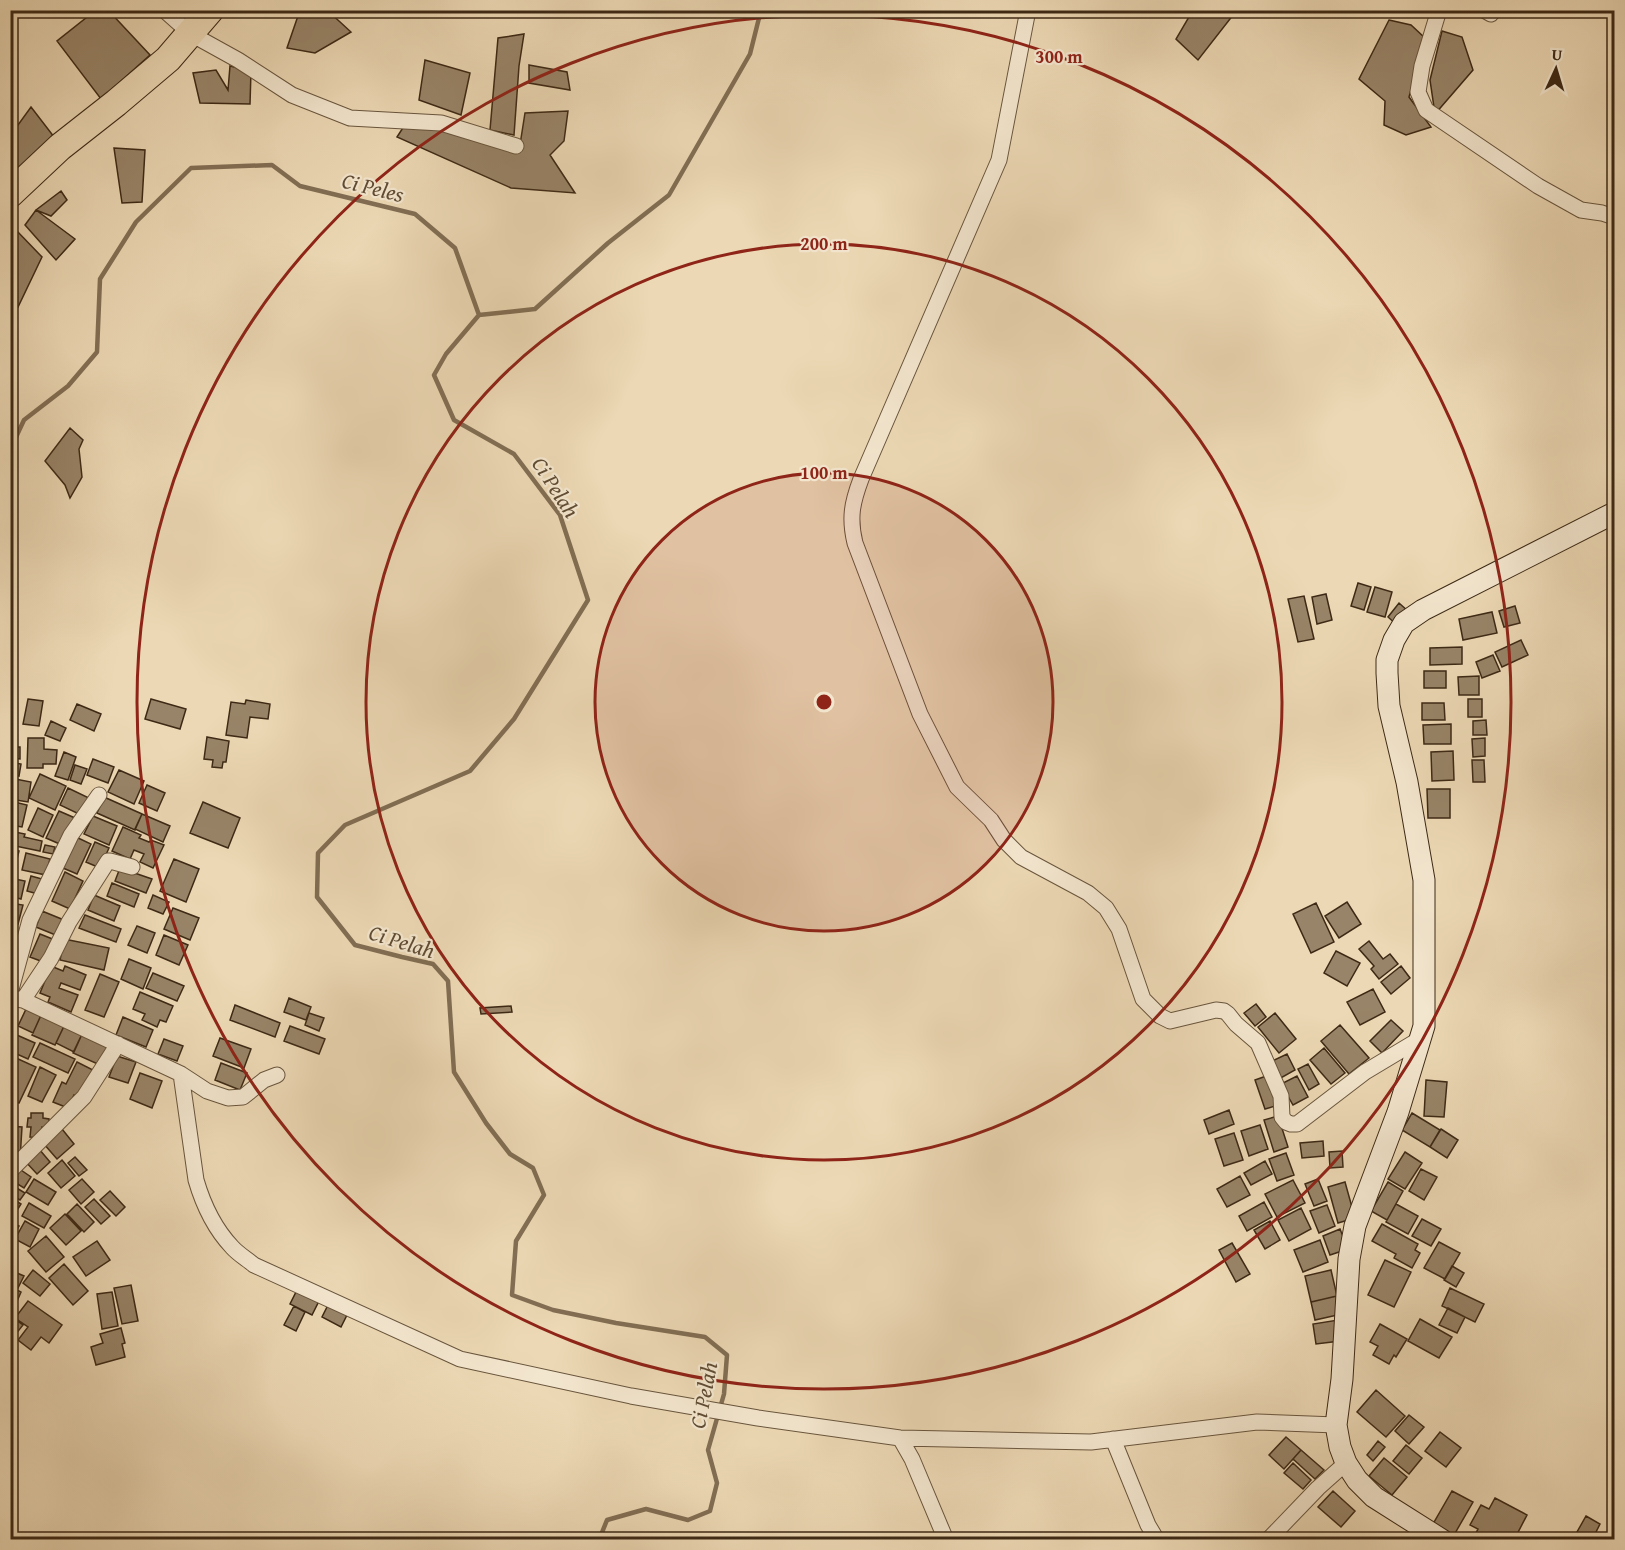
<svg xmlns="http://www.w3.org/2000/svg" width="1625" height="1550" font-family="'Gentium Book Plus',serif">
  <rect width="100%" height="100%" fill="#ecd8b4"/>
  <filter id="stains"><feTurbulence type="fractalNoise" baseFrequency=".00333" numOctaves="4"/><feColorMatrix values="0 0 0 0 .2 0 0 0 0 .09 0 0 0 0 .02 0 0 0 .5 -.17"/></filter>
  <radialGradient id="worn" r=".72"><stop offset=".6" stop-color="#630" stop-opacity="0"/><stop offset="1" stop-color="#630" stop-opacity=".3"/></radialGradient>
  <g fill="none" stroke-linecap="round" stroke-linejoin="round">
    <path stroke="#826e54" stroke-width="4.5" d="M479,315L446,354L434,375L454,420L514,454L560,515L588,600L514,719L470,771L345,825L318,853L317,897L355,945L402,957L433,964L448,981L454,1072L486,1123L510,1154L533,1168L544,1195L516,1241L512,1295L553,1310L616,1323L705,1337L727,1355L724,1394L708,1450L717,1483L710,1511L688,1520L646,1509L607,1520L599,1540
      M10,450L24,420L68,386L97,352L100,279L136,222L191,168L272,165L300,186L415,214L455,248L479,315L535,309L608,243L669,195L750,54L761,10"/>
  </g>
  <path fill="#988468" stroke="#3d2915" stroke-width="1.5" d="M96,10H108L150,55L101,99L57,41Z
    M300,10H327L351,32L315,53L287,48Z
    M1193,10H1237L1198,60L1176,39Z
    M1389,20L1411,25L1425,38L1409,97L1431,127L1406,135L1384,125L1385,101L1359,79Z
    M1442,31L1462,37L1473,70L1435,114L1430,80Z
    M524,34L519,66L514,135L490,130L498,38Z
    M425,60L470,73L461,115L419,100Z
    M529,65L567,72L570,90L529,83Z
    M230,66L251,71L250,104L200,103L193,73L216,70L228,90Z
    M31,107L58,142L12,172L10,170V136Z
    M568,111L564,141L550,155L575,193L511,188L397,137L406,123L440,126L519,151L525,113Z
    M114,148L145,150L142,202L122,203Z
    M61,191L67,200L51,216L36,210Z
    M36,210L75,239L56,260L25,225Z
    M16,230L42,257L18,307L10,301V238Z
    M70,428L83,440L79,449L82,477L70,498L65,485L45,461Z
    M1358,583L1371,587L1364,610L1351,606Z
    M1375,587L1392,592L1385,617L1367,612Z
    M1326,594L1332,620L1317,624L1312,597Z
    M1304,596L1314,639L1298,642L1288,599Z
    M1399,603L1408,611L1397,625L1388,617Z
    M1515,606L1520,623L1504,627L1499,611Z
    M1492,612L1497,633L1463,640L1459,619Z
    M1521,640L1528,655L1502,667L1495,652Z
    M1462,647V664L1430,665V648Z
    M1493,655L1500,671L1482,678L1476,662Z
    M1424,671H1446V688H1424Z
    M1479,676V695H1459L1458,677Z
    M28,699L43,701L39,726L23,724Z
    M151,699L186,709L180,729L145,719Z
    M1468,699H1482V717H1468Z
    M246,700L270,704L268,719L250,717L247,738L226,735L231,702L245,704Z
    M1422,703H1444L1445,720H1422Z
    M77,704L101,714L94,731L70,720Z
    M1486,720L1487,735H1473V721Z
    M51,721L66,728L60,741L45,735Z
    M1451,724V744H1424L1423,725Z
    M207,737L229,741L226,762H223L222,768L212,767L213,760L204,759Z
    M28,738H44V749L57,750L56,764H43V768H27Z
    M1485,738V756L1473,757L1472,739Z
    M10,747H20V759L10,758Z
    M1453,751L1454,780L1432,781L1431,752Z
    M64,752L76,757L68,780L55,776Z
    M93,759L114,767L108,783L87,775Z
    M1472,760H1484L1485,782H1473Z
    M10,762L21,764L19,776L10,774Z
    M75,765L87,769L81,784L70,780Z
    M119,770L144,781L134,804L108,792Z
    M40,774L66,786L55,810L29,798Z
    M10,778L31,782L28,802L10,799Z
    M147,785L165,793L157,811L139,803Z
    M68,788L89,798L81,815L60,805Z
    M1427,789H1450V818H1428Z
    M104,797L142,814L135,830L97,813Z
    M10,801L27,805L22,827L10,825Z
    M203,802L240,818L228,848L190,833Z
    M38,808L53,815L43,837L28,830Z
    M59,811L75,818L62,845L46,838Z
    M142,814L170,826L163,842L135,829Z
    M93,816L117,826L109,845L84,834Z
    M123,827L141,835L139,838L149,842L151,840L164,845L153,868L140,862L144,854L134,850L130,859L112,851Z
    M10,831L25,834L24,837L42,841L40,851L10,845Z
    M76,837L91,844L77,874L63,868Z
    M95,842L109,848L100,868L86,862Z
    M45,845L55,847L53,854L43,852Z
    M10,848L19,851L14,871L10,870Z
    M26,853L50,859L46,875L22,870Z
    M174,859L199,869L186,902L160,891Z
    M120,868L152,879L146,893L115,881Z
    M65,872L83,881L70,909L52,901Z
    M31,876L42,879L38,894L27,891Z
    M10,878L25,881L21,899L10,896Z
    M112,883L139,894L134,907L107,896Z
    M94,895L120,906L114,921L88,910Z
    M153,895L169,902L163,914L148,908Z
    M1347,902L1361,924L1339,938L1325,916Z
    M10,903L23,905L18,924L10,922Z
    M1316,903L1334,942L1311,953L1293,914Z
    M173,908L199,918L190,940L164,929Z
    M42,911L64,920L58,936L36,927Z
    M85,915L121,929L116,942L79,928Z
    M137,926L155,933L147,953L128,945Z
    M40,934L55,940L46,963L30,957Z
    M164,935L188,945L179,965L156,955Z
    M64,939L109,948L104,970L60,960Z
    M1369,941L1383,959L1390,954L1398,964L1379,979L1371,969L1374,966L1359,949Z
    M1336,951L1360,963L1347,986L1324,973Z
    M129,959L151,968L143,989L121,979Z
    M51,966L63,971L65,966L86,975L80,990L61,983L59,988L78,995L71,1012L48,1002L50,997L40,993Z
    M1401,966L1410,978L1391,994L1381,982Z
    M153,973L184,986L177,1001L146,988Z
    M100,974L119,982L104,1017L85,1010Z
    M1373,989L1385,1012L1360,1025L1347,1002Z
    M140,992L173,1006L166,1022L160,1020L157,1027L142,1020L145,1014L133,1009Z
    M289,998L311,1007L306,1020L284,1012Z
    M1256,1004L1266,1017L1255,1026L1244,1013Z
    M235,1005L280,1023L275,1037L230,1020Z
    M511,1006L512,1012L481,1014L480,1008Z
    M27,1007L42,1013L33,1033L18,1026Z
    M42,1013L65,1024L55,1045L32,1035Z
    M309,1013L324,1018L319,1031L305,1025Z
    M1275,1013L1296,1039L1279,1053L1258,1027Z
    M123,1017L153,1030L146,1047L116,1035Z
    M1391,1020L1403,1031L1382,1053L1370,1041Z
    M65,1024L83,1032L74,1052L56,1043Z
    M1340,1025L1369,1058L1349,1074L1321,1041Z
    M290,1026L325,1039L319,1054L284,1041Z
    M10,1032L35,1043L28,1059L10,1051Z
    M83,1032L110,1045L100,1065L73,1053Z
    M220,1038L251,1049L244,1068L213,1056Z
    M164,1039L183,1046L177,1061L158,1054Z
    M40,1043L75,1059L68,1073L33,1057Z
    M1324,1048L1345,1073L1331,1084L1310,1060Z
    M1287,1054L1295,1070L1279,1079L1270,1062Z
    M117,1056L136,1062L128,1083L109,1077Z
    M16,1058L36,1067L19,1103L10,1099V1071Z
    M77,1062L93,1070L80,1097L74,1095L68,1108L53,1102L62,1082L66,1084Z
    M221,1063L247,1073L240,1090L215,1080Z
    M1308,1064L1319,1084L1309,1090L1298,1069Z
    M40,1067L56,1075L42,1102L28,1096Z
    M140,1073L162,1081L152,1108L130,1099Z
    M1269,1075L1279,1105L1265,1109L1255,1080Z
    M1297,1076L1308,1097L1293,1105L1281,1084Z
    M1426,1080L1447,1082L1444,1117L1424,1116Z
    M1229,1110L1234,1124L1209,1134L1204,1120Z
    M31,1113H43V1118L49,1119V1128L42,1127V1138L30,1137L31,1127H27L28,1118H31Z
    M1412,1113L1440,1130L1430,1147L1402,1130Z
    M1278,1116L1288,1147L1274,1152L1264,1120Z
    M1260,1125L1268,1149L1249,1156L1241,1131Z
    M10,1126L22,1127L20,1160H10Z
    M62,1129L74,1144L57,1159L44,1144Z
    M1441,1129L1458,1140L1447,1158L1430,1147Z
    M1234,1133L1243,1160L1224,1166L1215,1139Z
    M1323,1141L1324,1156L1302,1158L1300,1143Z
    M39,1149L50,1162L37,1174L25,1161Z
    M1342,1151L1343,1167L1330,1168L1329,1152Z
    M1405,1152L1422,1163L1405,1189L1388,1179Z
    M1286,1153L1294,1175L1277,1181L1269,1159Z
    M75,1157L87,1170L79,1176L68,1163Z
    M62,1160L75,1176L61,1188L48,1173Z
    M1265,1161L1272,1174L1251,1185L1244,1173Z
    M18,1168L31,1177L24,1188L11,1180Z
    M1421,1169L1437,1177L1424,1200L1409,1191Z
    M1240,1176L1250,1195L1227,1207L1217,1189Z
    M34,1179L56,1192L48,1205L26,1192Z
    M82,1179L94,1192L81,1204L69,1190Z
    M1318,1179L1327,1201L1314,1206L1305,1184Z
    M1293,1180L1305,1203L1277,1217L1265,1194Z
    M1345,1182L1355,1218L1338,1223L1328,1187Z
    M1388,1182L1403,1191L1387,1220L1371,1211Z
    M10,1184L25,1193L20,1200L10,1194Z
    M110,1191L125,1207L116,1216L100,1200Z
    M10,1197L21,1204L11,1220L10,1219Z
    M94,1199L110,1216L101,1224L85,1207Z
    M1264,1202L1272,1217L1247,1231L1239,1216Z
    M29,1203L51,1216L44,1228L22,1216Z
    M77,1204L94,1222L84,1232L67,1214Z
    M1396,1204L1418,1216L1408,1234L1386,1222Z
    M1327,1205L1335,1226L1319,1233L1310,1211Z
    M1301,1208L1311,1229L1289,1241L1278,1220Z
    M65,1214L81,1231L66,1245L50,1228Z
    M1422,1219L1441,1229L1431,1246L1412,1236Z
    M10,1221L19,1226L10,1241Z
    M25,1221L39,1229L30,1247L15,1239Z
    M1270,1221L1280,1240L1265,1249L1254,1230Z
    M1382,1224L1418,1244L1415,1250L1420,1253L1412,1268L1394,1258L1396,1254L1372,1241Z
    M1340,1229L1348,1249L1330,1255L1323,1236Z
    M46,1236L64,1257L46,1272L28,1251Z
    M1320,1240L1328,1262L1303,1272L1294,1250Z
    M97,1241L110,1260L86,1276L73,1257Z
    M1439,1242L1460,1253L1445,1279L1424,1268Z
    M1232,1243L1250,1274L1236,1282L1219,1250Z
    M1385,1260L1411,1272L1394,1307L1368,1295Z
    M64,1264L88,1291L73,1305L49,1278Z
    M1452,1266L1464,1273L1456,1287L1444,1280Z
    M10,1270L24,1276L17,1290L21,1292L14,1308L10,1307Z
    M33,1270L50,1284L40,1296L23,1283Z
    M1331,1270L1337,1296L1311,1302L1305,1276Z
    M131,1285L138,1321L122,1324L114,1288Z
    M298,1288L320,1299L312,1315L290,1304Z
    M1450,1288L1484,1304L1475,1322L1442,1306Z
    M112,1292L118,1326L102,1329L97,1294Z
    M1337,1296L1342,1314L1315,1320L1311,1302Z
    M28,1301L62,1325L49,1343L41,1337L31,1350L18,1340L28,1327L15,1318Z
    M329,1303L348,1313L341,1327L322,1317Z
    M294,1306L305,1312L296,1331L284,1325Z
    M1448,1308L1465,1317L1457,1333L1439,1325Z
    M10,1316L23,1325L15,1335L10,1332Z
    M1420,1319L1452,1337L1439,1358L1408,1341Z
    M1338,1320L1340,1341L1316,1344L1313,1324Z
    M1380,1324L1407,1339L1396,1357L1394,1355L1389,1364L1373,1355L1378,1346L1370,1342Z
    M121,1328L125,1343L122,1344L125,1357L96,1365L91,1347L103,1343L100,1334Z
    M1376,1390L1405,1416L1386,1437L1357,1412Z
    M1409,1415L1424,1427L1409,1444L1395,1431Z
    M1440,1432L1461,1448L1446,1467L1425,1451Z
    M1286,1437L1301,1450L1284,1469L1269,1455Z
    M1378,1441L1385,1447L1373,1461L1367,1455Z
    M1406,1445L1422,1458L1409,1474L1393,1461Z
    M1301,1450L1324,1470L1315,1479L1293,1459Z
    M1384,1458L1407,1477L1392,1495L1369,1476Z
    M1293,1463L1311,1480L1303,1489L1284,1473Z
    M1333,1491L1355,1511L1341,1527L1318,1507Z
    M1452,1491L1473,1502L1454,1535L1433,1524Z
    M1495,1498L1527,1515L1514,1540H1472L1478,1529L1470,1525L1481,1505L1489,1509Z
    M1586,1516L1600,1524L1592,1540L1577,1532Z"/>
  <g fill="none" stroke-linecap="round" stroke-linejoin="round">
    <defs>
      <path id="street" d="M164,10L191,34L238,60L292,95L350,118L441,123L516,146
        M1028,10L999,160L861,479C852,503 849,518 855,543L920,714L957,787L991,820L1004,840L1021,857L1088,893L1106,908L1119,929L1143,999L1160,1016L1170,1021L1216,1010L1224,1011L1228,1014L1236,1024L1258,1043L1281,1096L1282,1117L1286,1122L1291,1124H1297L1365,1072L1420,1039
        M1439,10L1422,66L1418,92L1426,110L1538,186L1581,210L1602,213L1614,217
        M1484,10L1491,14
        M10,993L30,920L71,835L99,795
        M10,998L23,1000L181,1074L207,1091L228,1098L243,1097L264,1080L277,1075
        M23,1000L51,958L69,922L108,861H110L132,867
        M181,1074L196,1180C203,1204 215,1229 232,1247C238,1254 247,1259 254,1265L460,1359L631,1396L758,1418L900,1438L1091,1442L1257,1422L1336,1425
        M10,1171L84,1097L118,1044
        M900,1438L912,1459L946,1540
        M1113,1439L1148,1525L1157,1540
        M1268,1540L1318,1488L1346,1463"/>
      <path id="secondary" d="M1442,1540L1374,1497L1357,1480L1346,1463L1340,1447L1336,1425L1342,1379L1349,1259L1355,1226L1398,1112L1424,1026V880L1407,782L1389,706L1387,673V660L1394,640L1404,623L1423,610L1614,513"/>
      <path id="highway" d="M10,194L60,147L116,103L168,59L210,10"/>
    </defs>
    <use href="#street" stroke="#69553d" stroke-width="17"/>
    <use href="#secondary" stroke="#3d2915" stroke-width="23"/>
    <use href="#highway" stroke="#3d2915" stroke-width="29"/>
    <use href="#street" stroke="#f3e6ce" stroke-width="15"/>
    <use href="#secondary" stroke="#f3e6ce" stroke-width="21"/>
    <use href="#highway" stroke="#ecd8b4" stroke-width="27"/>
  </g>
  <circle cx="824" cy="702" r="229" fill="#8f2418" fill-opacity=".12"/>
  <g fill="none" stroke="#8f2418" stroke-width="3">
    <circle cx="824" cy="702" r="229"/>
    <circle cx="824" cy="702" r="458"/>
    <circle cx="824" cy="702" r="687"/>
  </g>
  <g text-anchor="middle" stroke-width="4.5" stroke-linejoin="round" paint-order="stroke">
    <g font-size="22" font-style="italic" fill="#604c34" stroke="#f3e6ce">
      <text transform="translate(373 187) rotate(14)" y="8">Ci Peles</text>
      <text transform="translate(556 487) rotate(57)" y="8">Ci Pelah</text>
      <text transform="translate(402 941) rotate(17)" y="8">Ci Pelah</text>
      <text transform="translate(703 1395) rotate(-79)" y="8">Ci Pelah</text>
    </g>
  </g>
  <circle cx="824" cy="702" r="9" fill="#8f2418" stroke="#f3e6ce" stroke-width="3"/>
  <g font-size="18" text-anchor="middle" font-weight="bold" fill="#8f2418" stroke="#f3e6ce" stroke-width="4.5" stroke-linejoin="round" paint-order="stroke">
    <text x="1059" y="63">300 m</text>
    <text x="824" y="250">200 m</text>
    <text x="824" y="479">100 m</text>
  </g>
  <rect width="1625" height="1550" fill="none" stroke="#ecd8b4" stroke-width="36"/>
  <rect x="12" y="12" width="1601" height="1526" fill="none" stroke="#3d2915" stroke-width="3"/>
  <rect x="18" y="18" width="1589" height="1514" fill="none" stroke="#3d2915" stroke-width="1.5"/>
  <g transform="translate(1556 69) rotate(4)" stroke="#f3e6ce" stroke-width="4.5" paint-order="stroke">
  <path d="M0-4.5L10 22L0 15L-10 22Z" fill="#3d2915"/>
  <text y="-9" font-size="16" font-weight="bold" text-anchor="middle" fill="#3d2915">U</text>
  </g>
  <rect width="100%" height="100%" filter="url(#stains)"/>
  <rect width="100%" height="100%" fill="url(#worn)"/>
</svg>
